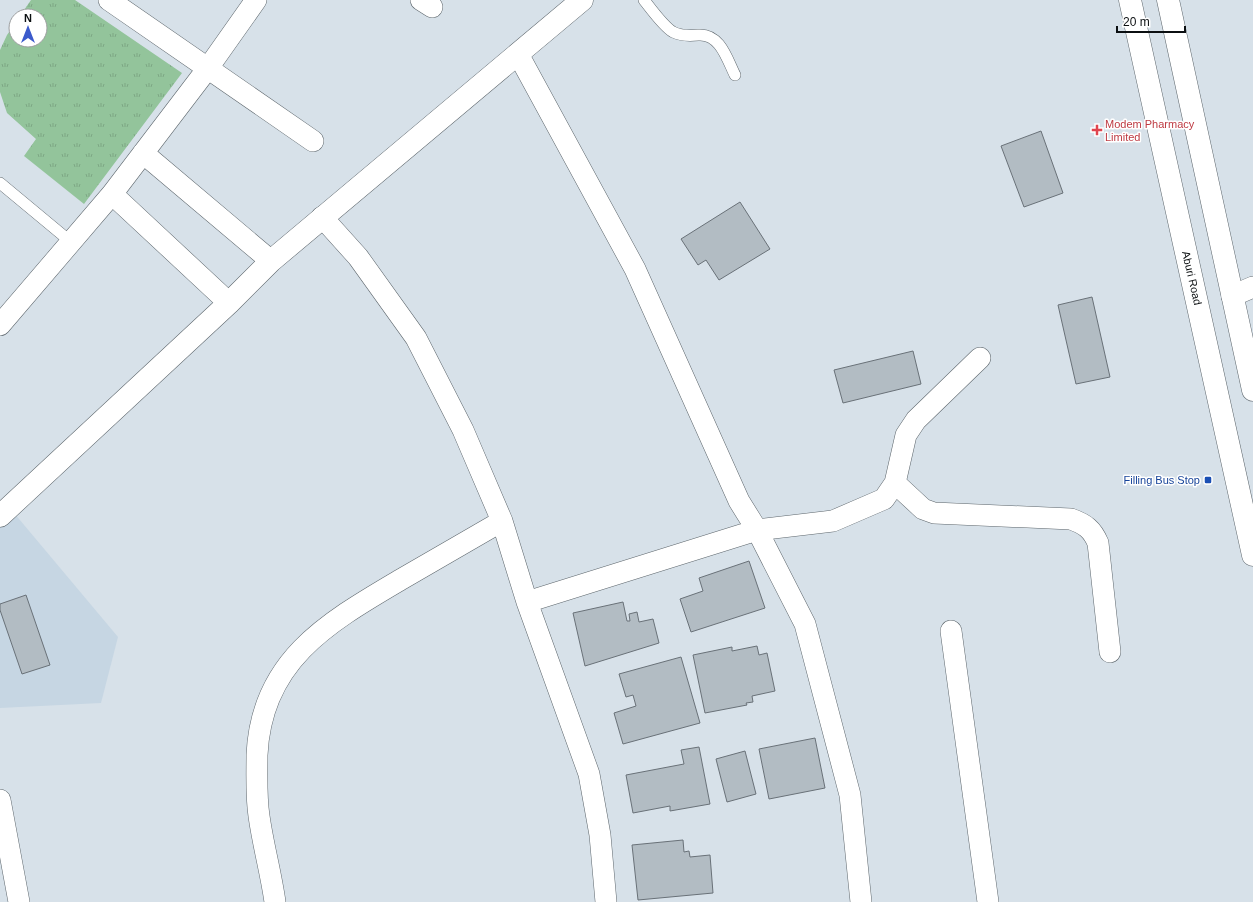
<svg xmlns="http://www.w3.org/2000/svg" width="1253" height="902" font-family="Arial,sans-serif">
  <defs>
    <pattern id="grass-tufts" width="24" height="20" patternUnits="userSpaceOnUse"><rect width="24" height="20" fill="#93c49b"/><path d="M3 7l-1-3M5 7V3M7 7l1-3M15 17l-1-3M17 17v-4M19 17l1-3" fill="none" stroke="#7da784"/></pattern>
  </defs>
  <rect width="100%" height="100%" fill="#d7e1e9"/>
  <path fill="#c6d6e3" d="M14,513L118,637L101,703L0,708V525Z"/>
  <path fill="url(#grass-tufts)" d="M31,0H75L182,73L84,204L24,156L36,139L7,113L0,92V50L7,35L16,22V40H40V16H20Z"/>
  <path fill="#b2bcc3" stroke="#697178" d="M1041,131L1063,193L1024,207L1001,146Z
    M740,202L770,249L719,280L706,260L698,265L681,239Z
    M1092,297L1110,377L1076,384L1058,305Z
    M913,351L921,384L843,403L834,370Z
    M749,561L765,608L691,632L680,599L703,591L699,578Z
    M26,595L50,665L22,674L0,610V604Z
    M623,602L627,621H630L629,614L637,612L639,622L653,619L659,643L585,666L573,613Z
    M757,646L759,655L767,653L775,691L752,696L753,702L746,703L747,705L705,713L693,655L732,647V651Z
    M681,657L700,723L623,744L614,713L636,706L633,695L626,697L619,674Z
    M815,738L825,788L769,799L759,749Z
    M699,747L710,804L670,811V806L633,813L626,775L684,764L681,750Z
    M745,751L756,794L727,802L716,759Z
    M683,840L684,852L689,851L690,857L710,855L713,893L638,900L632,845Z"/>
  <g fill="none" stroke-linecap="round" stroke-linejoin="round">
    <defs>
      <path id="lane" d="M644,0C651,9 664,27 673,32C681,36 689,36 698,35C720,33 727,59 735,75
        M0,183L71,242"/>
      <path id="street" d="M109,0L313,141
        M421,0L432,7
        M518,54L635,269L739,501L757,530L805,624L850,795L861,902
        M143,153L271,261
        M112,194L229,303
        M322,217L358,257L416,338L463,430L502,521L527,602L589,774L600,835L606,902
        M1232,296L1253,287
        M0,325L112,194L208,68L256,0
        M895,483L923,509L934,513L1071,519C1085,524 1092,529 1098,543L1110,652
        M527,602L757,530L833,521L884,499L895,483L906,435L916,420L980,358
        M951,631L988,902
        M0,800L19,902
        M275,902C271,873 263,845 259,816C256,797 257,775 257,755C261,661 327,623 400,580C434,560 468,541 502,521"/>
      <path id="secondary" d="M0,516L229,303L271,261L582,0"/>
      <path id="highway" d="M1130,0L1253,555
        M1168,0L1253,390"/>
    </defs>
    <use href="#lane" stroke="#5d666c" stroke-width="12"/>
    <use href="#street" stroke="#5d666c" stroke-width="22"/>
    <use href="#secondary" stroke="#5d666c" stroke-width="23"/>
    <use href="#highway" stroke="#5d666c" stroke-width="23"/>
    <use href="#lane" stroke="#fff" stroke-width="11"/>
    <use href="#street" stroke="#fff" stroke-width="21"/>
    <use href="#secondary" stroke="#fff" stroke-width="22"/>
    <use href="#highway" stroke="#fff" stroke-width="22"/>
  </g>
  <path fill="#e0444e" stroke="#fff" stroke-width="1.5" d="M1095 124h4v4h4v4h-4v4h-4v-4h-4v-4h4z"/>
  <rect fill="#1a4fb4" stroke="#fff" stroke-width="1.5" x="1204" y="476" width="8" height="8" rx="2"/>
  <g text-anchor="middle" stroke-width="3" stroke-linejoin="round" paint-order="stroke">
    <g font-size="11" fill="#be3a42" stroke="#fff" text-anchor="start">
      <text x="1105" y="128">Modem Pharmacy<tspan x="1105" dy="13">Limited</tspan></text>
    </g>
    <g font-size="11" fill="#0b0f11" stroke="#fff">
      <text transform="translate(1192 278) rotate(77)" y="4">Aburi Road</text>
    </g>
    <g font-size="11" fill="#164399" stroke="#fff" text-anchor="end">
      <text x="1200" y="484">Filling Bus Stop</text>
    </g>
  </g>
  <g transform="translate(28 28)"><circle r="19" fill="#ffffff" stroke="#9d9fa0"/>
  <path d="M0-3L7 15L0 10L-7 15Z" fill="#3b5acc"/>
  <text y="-6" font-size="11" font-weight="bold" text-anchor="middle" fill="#0b0f11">N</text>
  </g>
  <path d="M1117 26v6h68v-6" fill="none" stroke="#0b0f11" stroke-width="2"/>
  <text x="1123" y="26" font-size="12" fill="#0b0f11" stroke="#ffffff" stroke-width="3" paint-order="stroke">20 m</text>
</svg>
